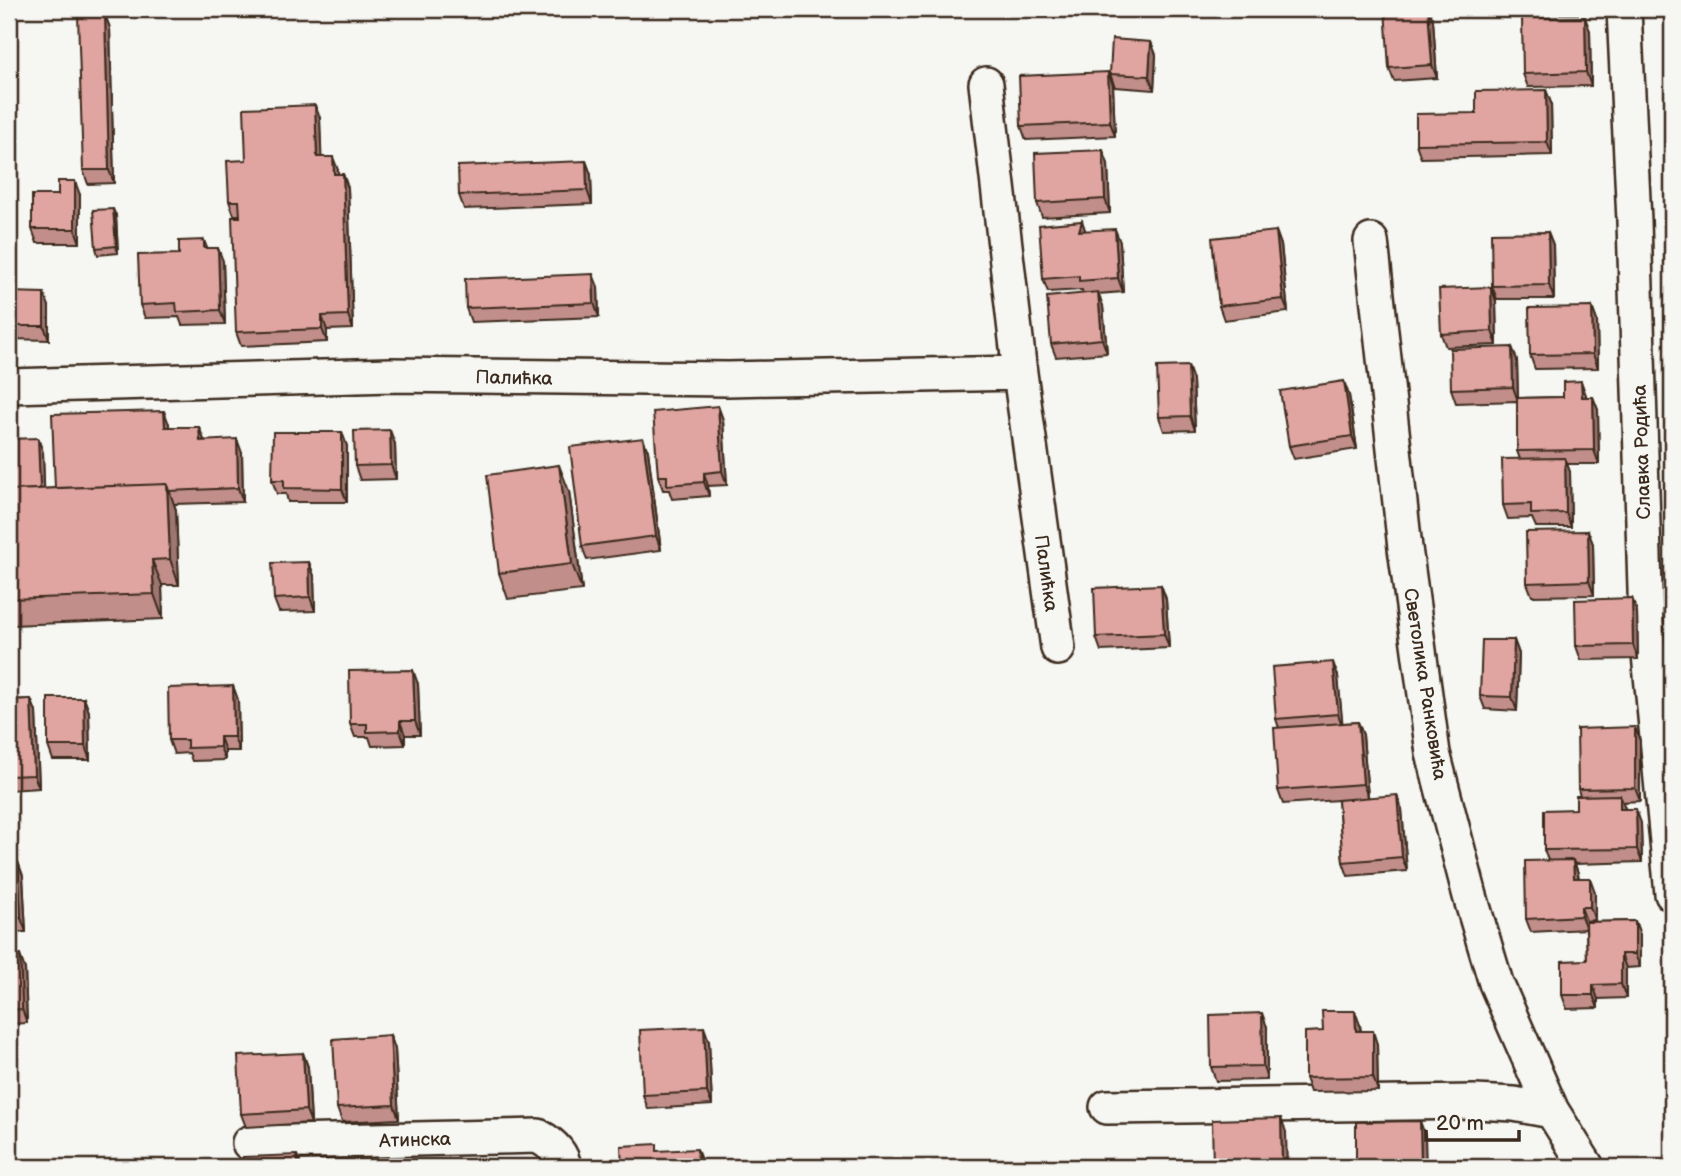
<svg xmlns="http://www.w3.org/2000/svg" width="1681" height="1176" font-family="'Balsamiq Sans',sans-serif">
  <rect width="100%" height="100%" fill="#f6f6f2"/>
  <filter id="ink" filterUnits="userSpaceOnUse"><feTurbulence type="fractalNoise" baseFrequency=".0143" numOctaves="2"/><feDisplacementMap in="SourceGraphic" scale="14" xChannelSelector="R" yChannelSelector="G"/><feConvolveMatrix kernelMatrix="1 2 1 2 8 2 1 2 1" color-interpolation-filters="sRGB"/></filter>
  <g filter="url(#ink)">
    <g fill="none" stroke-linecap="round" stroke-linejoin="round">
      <defs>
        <path id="minor" d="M1624,9L1634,221L1646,623L1672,894
          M986,84L1020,373L1058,648
          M1371,241L1405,548L1433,753L1470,896L1496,983L1552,1111L1587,1167
          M9,386L391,375L728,379L1020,373
          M1107,1107L1475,1102L1514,1104L1552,1111
          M249,1143L538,1136C551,1143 562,1152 564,1167"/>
      </defs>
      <use href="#minor" stroke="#3b2a1e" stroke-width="38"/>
      <use href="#minor" stroke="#f6f6f2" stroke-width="33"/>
    </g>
    <path fill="#c18e8a" stroke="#3b2a1e" stroke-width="2" d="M491,9H550V11L493,15Z
      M1392,9H1429L1433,20L1437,78L1394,81L1389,68Z
      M1510,9H1578V14H1548L1547,11L1512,12Z
      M105,15L110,28L114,183L88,184L83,170Z
      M1590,31L1591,86L1528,87L1523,74Z
      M1151,42L1156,55L1154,90L1115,87L1110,74Z
      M1108,72L1113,85L1115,136L1026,140L1021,126Z
      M1546,90L1551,103L1552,155L1421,158L1416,144L1476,113Z
      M320,118L321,157L338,170V174H343L348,188L353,329L327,330V342L241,346L236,332L240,215H234L229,201L246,160Z
      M586,161L591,175L592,204L464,209L459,195Z
      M1108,164L1110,213L1042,217L1037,203Z
      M80,195V243H37L32,229Z
      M116,216L118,253L98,255L96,248Z
      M1082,221L1085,231L1120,242L1123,292L1098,294L1103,306L1107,353L1056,357L1051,344L1083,294L1082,290L1048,292L1043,279Z
      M1276,231L1281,245L1288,312L1224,320L1219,306Z
      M1548,232L1553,245L1554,299H1497L1492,286Z
      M204,240L207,248L223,261L225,324L182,325L179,317L145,318L140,305L179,254Z
      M598,287L599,317L471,322L466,308Z
      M1491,287L1496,301L1497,345L1446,347L1441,334Z
      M9,292L49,306V340L9,339Z
      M1592,307L1597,321L1598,368L1535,369L1530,355Z
      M1512,347L1517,360L1518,398L1563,397L1586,395V397H1593L1598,410L1599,464H1567L1570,472L1571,527H1536L1532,518L1508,519L1503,505L1520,459L1517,451V401L1456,403L1451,389Z
      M1193,380L1195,430L1164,431L1159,417Z
      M1349,395L1357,449L1294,459L1289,446Z
      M718,406L723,420L727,485L708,486L709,496L672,499L669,490H663L658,476Z
      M169,424V427H199L204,440L242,453L243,502L174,504L176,510L179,585H162L163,619L12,625L9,615V439L43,452L44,489L55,488Z
      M395,444L396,479L360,480L355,466Z
      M347,446V502H288L286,494H277L272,480Z
      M648,451L661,550L587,560L582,546Z
      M569,491L582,590L508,599L499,573Z
      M1588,531L1593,544L1594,595L1532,596L1527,583Z
      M309,562L314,576L315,611L279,612L274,599Z
      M1161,585L1166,599L1169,648L1101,651L1096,637Z
      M1632,598L1637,612L1638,659L1581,660L1576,646Z
      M1514,640L1519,654L1517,711L1485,709L1480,696Z
      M1338,676L1342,723L1358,722L1363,735L1368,797L1402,809L1407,871L1348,876L1343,862L1338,800L1283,804L1278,790L1279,728L1276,719Z
      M418,684L420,735H405V745L372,746L369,737H355L350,724Z
      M233,686L238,700L239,751H225V760L192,761L189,753L174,754L169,740Z
      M84,698L89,712L90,760H53L48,746Z
      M31,699L36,712L39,788L9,790V700Z
      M1640,741V801L1622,802L1625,809L1641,823L1642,862L1575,864L1578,873L1579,878L1595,892V920L1586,921V922L1635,921L1640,935V967L1626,968V998L1598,999V1008L1567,1009L1562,995L1587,960L1586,929L1531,932L1526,919L1548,860L1544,850L1576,809L1580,796L1578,789Z
      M9,862H18L23,876L26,932H9Z
      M9,956L25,969L27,1023L9,1024Z
      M1360,1025L1361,1031L1377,1044L1378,1091L1310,1092L1305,1078L1323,1031Z
      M1267,1027V1080L1216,1081L1211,1067Z
      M390,1035L395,1049L399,1119L342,1122L337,1108Z
      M709,1041L712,1105L648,1109L643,1095Z
      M303,1053L308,1067L311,1123L246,1127L241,1114Z
      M9,1073L11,1080L14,1145H9Z"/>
    <path fill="#9d7471" stroke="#3b2a1e" stroke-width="2" d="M1428,9L1433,20L1437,78L1432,65Z
      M105,15L110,28L114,183L109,170Z
      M1585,17L1590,31L1591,86L1586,72Z
      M1151,42L1156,55L1154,90L1149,76Z
      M1108,72L1113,85L1115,136L1110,122Z
      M1546,90L1551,103L1552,155L1547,142Z
      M315,105L320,118L322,171L317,157Z
      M1103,150L1108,164L1110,213L1105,199Z
      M333,157L338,170L339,188L334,174Z
      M586,161L591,175L592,204L587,190Z
      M343,174L348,188L353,329L348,315Z
      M75,181L80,195V243L75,229Z
      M113,209L116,216L118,253L116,246Z
      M1082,221L1087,235L1079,231Z
      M1115,229L1120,242L1123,292L1118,278Z
      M1276,231L1281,245L1288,312L1283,299Z
      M1548,232L1553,245L1554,299L1549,285Z
      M218,248L223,261L225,324L220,310Z
      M593,274L598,287L599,317L594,303Z
      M1491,287L1496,301L1497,345L1492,331Z
      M1098,292L1103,306L1107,353L1102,339Z
      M44,293L49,306V340L44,326Z
      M1592,307L1597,321L1598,368L1593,354Z
      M322,316L327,330V342L322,329Z
      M1512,347L1517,360L1518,401L1513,387Z
      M1188,366L1193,380L1195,430L1190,416Z
      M1344,381L1349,395L1357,449L1352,436Z
      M1581,381L1586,395L1587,411L1582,397Z
      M1593,397L1598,410L1599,464L1594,450Z
      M718,406L723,420L727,485L722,471Z
      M164,411L169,424L170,441L165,427Z
      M199,427L204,440L200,441Z
      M390,430L395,444L396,479L391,465Z
      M342,432L347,446V502L342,489Z
      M38,438L43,452L45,510L40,496Z
      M643,438L648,451L661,550L656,536Z
      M237,439L242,453L243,502L238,488Z
      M1565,458L1570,472L1571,527L1566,513Z
      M559,465L569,491L582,590L572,564Z
      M704,473L708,486L709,496L704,482Z
      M167,484L176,510L179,585L170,559Z
      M1588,531L1593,544L1594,595L1589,581Z
      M152,560L162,585L163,619L154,594Z
      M309,562L314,576L315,611L310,597Z
      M1161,585L1166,599L1169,648L1164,634Z
      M1632,598L1637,612L1638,659L1633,645Z
      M1514,640L1519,654L1517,711L1512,697Z
      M1333,662L1338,676L1343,728L1338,714Z
      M413,670L418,684L420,735L415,721Z
      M233,686L238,700L239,751L234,737Z
      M84,698L89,712L90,760L85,746Z
      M31,699L36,712L39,788L34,775Z
      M400,721L405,735V745L400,731Z
      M1358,722L1363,735L1368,797L1363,784Z
      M1635,727L1640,741V801L1635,788Z
      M220,737L225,751V760L220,747Z
      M1397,795L1402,809L1407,871L1402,857Z
      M1620,795L1625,808V823L1620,809Z
      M1636,809L1641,823L1642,862L1637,849Z
      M1573,860L1578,873L1579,892L1574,878Z
      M18,862L23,876L26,932L21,918Z
      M1590,878L1595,892V920L1590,907Z
      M1581,907L1586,921V929L1581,916Z
      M1635,921L1640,935V967L1635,954Z
      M1621,954L1626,968V998L1621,984Z
      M20,955L25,969L27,1023L22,1009Z
      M1593,985L1598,999V1008L1593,995Z
      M1355,1011L1360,1025L1361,1045L1356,1031Z
      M1262,1013L1267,1027V1080L1263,1066Z
      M704,1027L709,1041L712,1105L707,1092Z
      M1373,1031L1377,1044L1378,1091L1373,1077Z
      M390,1035L395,1049L399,1119L394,1105Z
      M303,1053L308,1067L311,1123L306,1110Z
      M9,1073L11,1080L14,1145L9,1131Z
      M1281,1118L1286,1132L1287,1167H1282Z
      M1420,1121L1425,1135L1426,1167H1421V1166Z
      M697,1149L702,1163V1167H698Z
      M297,1155L302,1167H298Z"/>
    <path fill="#e0a5a1" stroke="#3b2a1e" stroke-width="2" d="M1385,9H1428L1432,65L1389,68Z
      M78,15H105L109,170H83Z
      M1585,17L1586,72L1523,74L1522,18Z
      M1112,39L1151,42L1149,76L1110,74Z
      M1108,72L1110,122L1021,126L1019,76Z
      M1546,90L1547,142L1416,144V114L1476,113V91Z
      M315,105L317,157H333L334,174H343L348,315L322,316V329L236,332L232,217H240L239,201H229L227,161L246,160L244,108Z
      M1103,150L1105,199L1037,203L1035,153Z
      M586,161L587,190L459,195L458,166Z
      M58,181H75V229H32V195H58Z
      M113,209L116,246L96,248L93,210Z
      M1082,221L1079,231L1115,229L1118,278L1079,281V276L1043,279L1039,225Z
      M1276,231L1283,299L1219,306L1212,238Z
      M1548,232L1549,285L1492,286L1491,233Z
      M204,240V248H218L220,310L177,312L176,303L140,305L138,255L179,254V241Z
      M593,274L594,303L466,308L465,279Z
      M1491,287L1492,331L1441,334L1439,289Z
      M9,292L44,293V326H9Z
      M1098,292L1102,339L1051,344L1047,297Z
      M1592,307L1593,354L1530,355L1529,308Z
      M1512,347L1513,387L1451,389L1450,349Z
      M1188,366L1190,416L1159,417L1157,367Z
      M1344,381L1352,436L1289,446L1280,391Z
      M1581,381L1582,397H1593L1594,450L1517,451V398L1563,397V382Z
      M718,406L722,471L704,473V482L667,485V476H658L653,412Z
      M164,411L165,427H199L200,441L237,439L238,488L169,491L167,484L55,488L52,414Z
      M390,430L391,465L355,466L354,431Z
      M273,432H342V489L284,488V480H272Z
      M38,438L40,489L9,490V439Z
      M643,438L656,536L582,546L570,447Z
      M1565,458L1566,513L1531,514V504L1503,505L1502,459Z
      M559,465L572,564L499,573L487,475Z
      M167,484L170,559L152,560L154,594L9,599V490Z
      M1588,531L1589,581L1527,583L1526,532Z
      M309,562L310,597L274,599L272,563Z
      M1161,585L1164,634L1096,637L1094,588Z
      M1632,598L1633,645L1576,646L1575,600Z
      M1482,640H1514L1512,697L1480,696Z
      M1333,662L1338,714L1276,719L1272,667Z
      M413,670L415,721H400V731L367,732V724H350L349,671Z
      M233,686L234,737H220V747L187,748V740H169L168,688Z
      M48,698H84L85,746H48Z
      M31,699L34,775L9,776V700Z
      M1358,722L1363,784L1278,790L1274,728Z
      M1635,727V788L1578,789L1577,729Z
      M1397,795L1402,857L1343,862L1338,800Z
      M1620,795V809H1636L1637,849L1544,850V810L1576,809V796Z
      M1573,860L1574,878H1590V907H1581V916L1526,919L1525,861Z
      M9,862H18L21,918H9Z
      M1635,921V954H1621V984L1593,985V995H1562V961L1587,960L1586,922Z
      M20,955L22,1009L9,1010V956Z
      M1322,1011H1355L1356,1031H1373V1077L1305,1078V1032L1323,1031Z
      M1262,1013L1263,1066L1211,1067L1210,1015Z
      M704,1027L707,1092L643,1095L640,1030Z
      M390,1035L394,1105L337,1108L333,1039Z
      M303,1053L306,1110L241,1114L238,1056Z
      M1281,1118L1282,1167H1213L1212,1120Z
      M1420,1121L1421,1166L1356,1167V1122Z
      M657,1144V1151L697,1149L698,1167H622L621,1146Z
      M297,1155L298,1167H243V1157Z"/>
  </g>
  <g text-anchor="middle" stroke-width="6" stroke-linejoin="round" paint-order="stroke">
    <g font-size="19" fill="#3b2a1e" stroke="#f6f6f2">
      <text transform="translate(514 377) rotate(1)" y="7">Палићка</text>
      <text transform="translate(1641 452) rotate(-92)" y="7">Славка Родића</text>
      <text transform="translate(1047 573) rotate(82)" y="7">Палићка</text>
      <text transform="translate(1426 684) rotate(81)" y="7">Светолика Ранковића</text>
      <text transform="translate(415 1139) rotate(-2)" y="7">Атинска</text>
    </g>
  </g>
  <rect width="1681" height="1176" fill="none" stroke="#f6f6f2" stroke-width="35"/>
  <rect x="18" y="18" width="1646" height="1141" fill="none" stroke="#3b2a1e" stroke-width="2.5" filter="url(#ink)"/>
  <path d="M1426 1130v10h93v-10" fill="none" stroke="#3b2a1e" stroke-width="3.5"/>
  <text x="1436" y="1130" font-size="21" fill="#3b2a1e" stroke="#f6f6f2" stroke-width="5" paint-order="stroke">20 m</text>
</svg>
